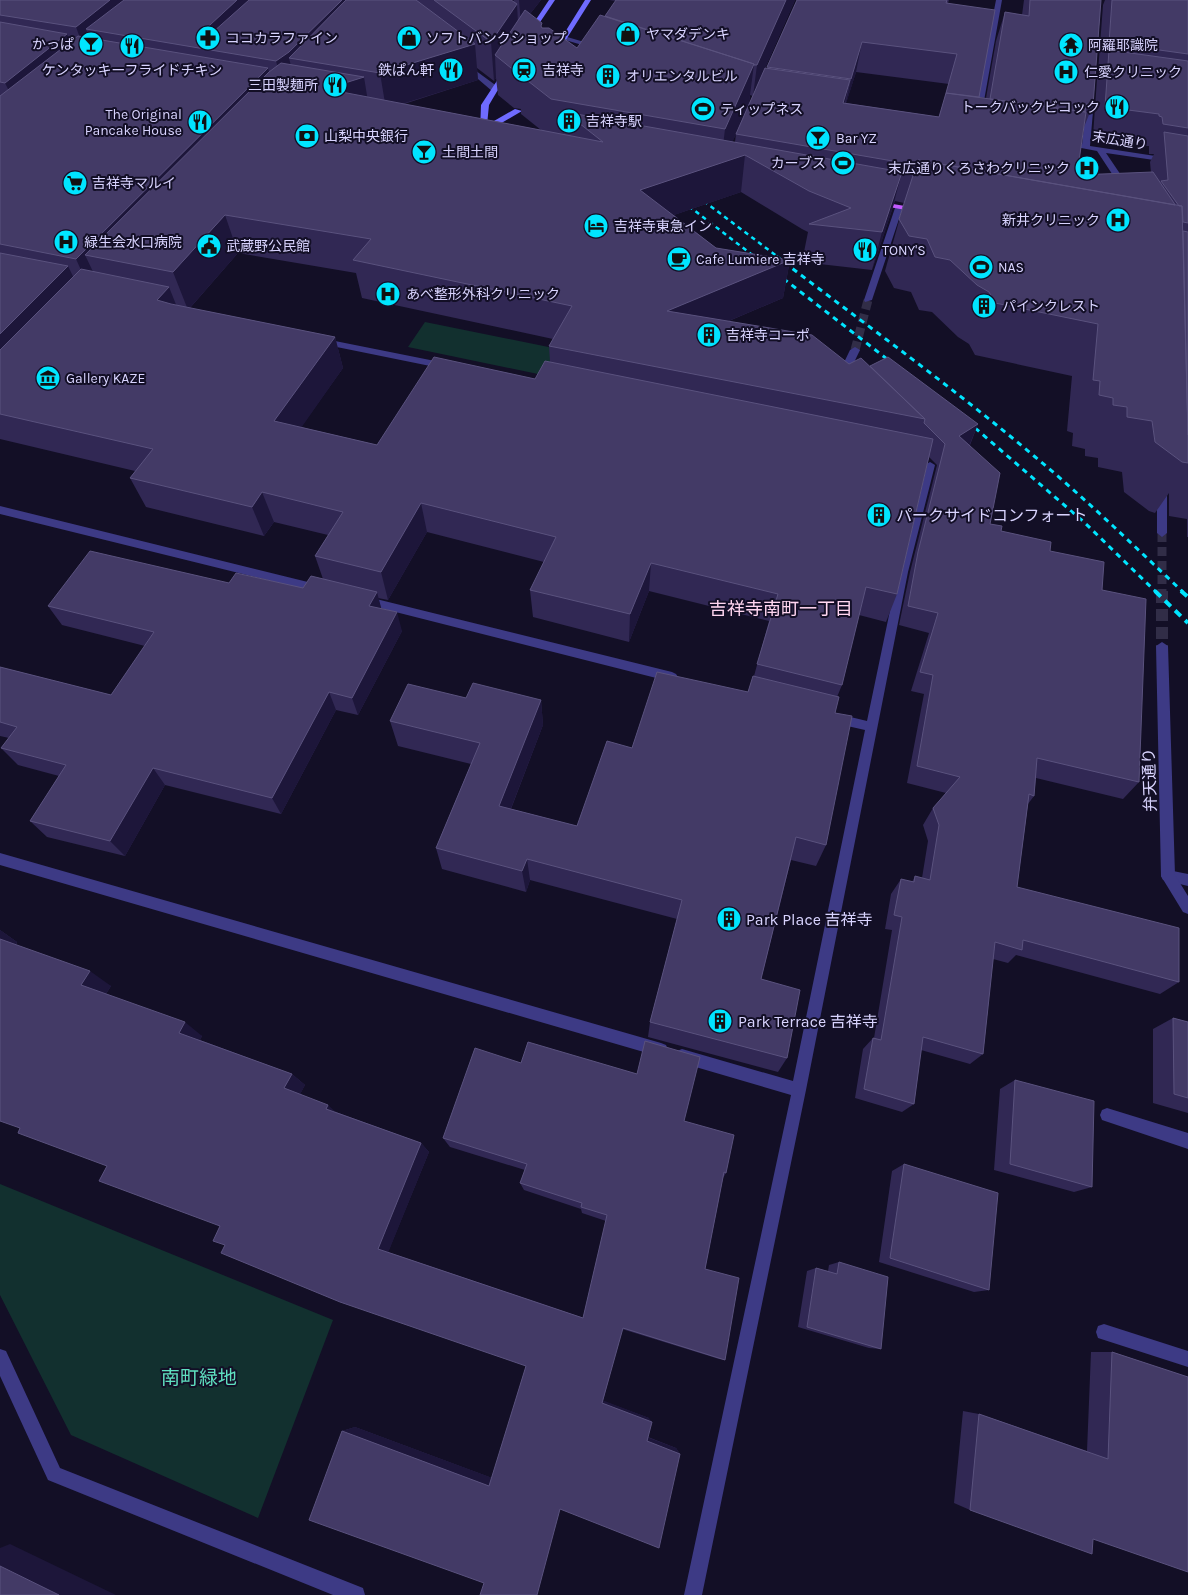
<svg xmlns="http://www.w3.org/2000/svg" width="1188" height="1595" font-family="Karla,'Noto Sans JP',sans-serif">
  <rect width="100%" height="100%" fill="#130f26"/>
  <path fill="#12302f" d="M425,322L632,364L620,391L408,347Z
    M0,1184L333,1320L258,1518L71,1435L0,1295Z"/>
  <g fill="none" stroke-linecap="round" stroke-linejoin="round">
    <path stroke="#312d47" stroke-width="9" stroke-dasharray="9 5" stroke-linecap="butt" d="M855,350L868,300
      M1162,533V592"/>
    <path stroke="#312d47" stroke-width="12" stroke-dasharray="12 6" stroke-linecap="butt" d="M1162,591V646"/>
    <path fill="#3d3a85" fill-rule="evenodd" d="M1168,870L1188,874V886L1163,880L1161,876L1163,872Z
      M1107,1108L1188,1133V1149L1102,1120L1100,1115L1102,1110Z"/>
    <path fill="#3d3a85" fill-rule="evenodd" d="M996,0H1002L982,112L978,114L974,112Z
      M550,32L598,46L599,47L596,49L548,35V33Z
      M464,65H468L498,87V91H492L464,67Z
      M1087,98L1094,100L1090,146L1188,161V165L1106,153L1129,187L1122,189L1097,151L1060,144L1064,142L1082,145Z
      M896,205L903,207L872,300L865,302L864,300Z
      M320,338L445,363L450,366L445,369L317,343L315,341Z
      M855,347L860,350L847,377L842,380L839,379L837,377L850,350Z
      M930,462L935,465L908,572L806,1090L702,1595H684L791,1095L682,1063L677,1061L675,1056L677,1051L682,1049L793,1081L865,730L834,723L830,721L828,718L830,715L834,713L867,721L898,572L925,465Z
      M1162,482L1167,486V533L1162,537L1157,533V486Z
      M0,506L320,585L325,589L320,593L0,514Z
      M364,596L672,672L676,674L678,677L676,680L672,682L360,603L359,600L360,597Z
      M1162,642L1168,646L1175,875L1188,896V914L1183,912L1161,876L1156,646Z
      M0,853L661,1043L666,1045L668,1050L666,1055L661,1057L0,865Z
      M1104,1324L1188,1351V1367L1098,1338L1096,1332L1098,1326Z
      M0,1349L6,1351L60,1468L363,1588L365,1595H333L48,1480L0,1376Z"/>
    <path fill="#6f6bff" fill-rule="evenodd" d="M549,0H555L532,34H528L527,33Z
      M585,0H591L557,54H553L552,53Z
      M504,70L509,71L489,105L487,125L515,109L522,111L486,132H480L481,105Z"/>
    <path fill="#c25bff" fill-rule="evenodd" d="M875,201L917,208L921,210L917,212L878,205L874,203Z"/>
    <path stroke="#00e5ff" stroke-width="2.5" stroke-dasharray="4.5 4" stroke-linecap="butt" d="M697,196L778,257
      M682,201L755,257"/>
    <path stroke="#00e5ff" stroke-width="3" stroke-dasharray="5.5 5" stroke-linecap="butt" d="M753,256L761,262
      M776,256C862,322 951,386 1034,456C1086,499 1134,546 1183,592
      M775,272L896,366
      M967,421L1085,523L1156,592"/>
    <path stroke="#00e5ff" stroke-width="4" stroke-dasharray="8 6" stroke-linecap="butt" d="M1155,591L1188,623
      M1181,591L1188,597"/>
  </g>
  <path fill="#312854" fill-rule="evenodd" d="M0,0H541L530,14L542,28L577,48L605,16L616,1L609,0H795L765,68H767L797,0H949L948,3L979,97L986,98L996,41L1005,12L1022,15L1024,0H1101L1093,105L1084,127L1077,175L1151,173L1150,162L1154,154H1149V146H1146V143L1093,136L1097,79L1100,72H1098L1103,5L1105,0H1188V537H1187V519L1169,516V493L1155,513L1149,511L1124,492L1122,472L1098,467V458L1085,456V449L1072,446L1073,433L1067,431L1072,376L975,355L969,344L958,337L932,312L919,310L911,292L894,288L885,271L904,203L895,201L872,270L802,262L808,232L802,229L741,192L674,215L716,248L790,260L783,298L729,321L849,364L870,366L978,424L970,445L990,524L1001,531L1050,551L1102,590L1139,782L1123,799L1036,778L1034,796L1028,804L1017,887L1179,982L1160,994L1016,955L1008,963L993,959L983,1054L970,1064L921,1050L914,1104L902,1112L855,1098L863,1049L873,1038H874L892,930L885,929L891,894L901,879L912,882L915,876L922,878L928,841L923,825L933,808L946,793L907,783L924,694L911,691L929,633L899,625L910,572L937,465L929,457L897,594L886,622L859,615L842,685L837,697L835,713L826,845L816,866L791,860L761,979L787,1058L778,1072L648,1037L650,1022L677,919L530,880L526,892L442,869L436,848L471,764L398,746L390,721L466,698L541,700L543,725L511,809L577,826L632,748L748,692L754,676L769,621L649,591L629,642L533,617L530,590L544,562L427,532L388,600L378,598L381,608L402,631L358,715L336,710L281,814L165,785L125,856L47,837L30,821L59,776L18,765L1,748L9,738L0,736V667L111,695L145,646L62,625L48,606L229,583L303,588L323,579L315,556L328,535L274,522L264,536L146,507L130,478L135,471L0,439ZM477,68L494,81L496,78L498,95L514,108L521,109V114L541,130L404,104L478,80ZM856,72L949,84L939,117L846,103ZM750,95L753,96L749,103ZM736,134L735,142H732ZM238,253L356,273L362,298L553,339L549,346L550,362L535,379L377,445L301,427L343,368L335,337L190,308Z
    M0,930L17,942L16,945L111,986L106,994L202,1036L200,1040L292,1074L305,1085L300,1094L336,1112L421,1143L429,1152L388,1252L583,1318L606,1221L582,1213L581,1209L524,1190L520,1183L525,1170L450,1147L443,1138L684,1121L726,1173L723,1178L705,1269L725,1360L719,1359L622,1329L603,1401L649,1418L648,1437L676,1448L680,1454L560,1509L484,1583L342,1431L355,1427L492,1478L526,1366L225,1245L220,1226L107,1166L20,1128Z
    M1173,1018L1188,1022V1113L1153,1103V1029Z
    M1015,1080L1092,1187L1074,1192L994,1170L1000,1089Z
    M904,1164L989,1290L974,1292L879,1262L892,1171Z
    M839,1262L881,1349L869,1348L798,1327L807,1271L816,1268L828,1271L829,1265Z
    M1091,1352H1112L1188,1377L1093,1539L970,1510L954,1503L963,1411L979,1414L1087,1451Z"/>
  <path fill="#1d163a" d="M110,0H157L86,29L95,51L87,57L76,27Z
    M237,0H276L221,52L197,41V37Z
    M342,0H362L290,58L289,52Z
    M509,0H514V8L517,4L519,43L495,55L496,78L494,81L491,42Z
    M519,0H541L521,25Z
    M786,0H795L753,96L757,65Z
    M67,34L79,64L20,113L5,83Z
    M862,42L856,72L844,110L851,79Z
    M475,44L478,80L386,109L380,73Z
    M289,52L290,58H289L295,82L284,91L276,61Z
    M754,64L749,103L724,162L745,155L741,192L639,227L640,190L721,163L725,129Z
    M268,68L276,98L85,255L98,282L90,290L76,259Z
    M364,77L370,114L326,89Z
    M850,80L842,117L843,103Z
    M902,172L892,210L872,270L882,232Z
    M225,215L238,253L188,310L173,272Z
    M790,260L783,298L664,348L667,311Z
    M68,266L83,297L0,383V334Z
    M169,287L181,317L157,300Z
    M335,337L343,368L285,451L274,421Z
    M978,424L969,446L959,436Z
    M262,492L274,522L264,536L252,507Z
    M421,503L427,532L388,600L381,572Z
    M651,563L649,591L629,642L630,614Z
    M377,592L382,611L369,606Z
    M397,612L402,631L358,715L352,698Z
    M329,692L336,710L281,814L272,798Z
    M541,700L543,725L503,829L499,806Z
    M153,768L165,785L125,856L110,841Z
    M527,859L530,880L526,892L522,871Z
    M0,930L17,942L11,951L0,943Z
    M90,971L111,986L102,1000L81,985Z
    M185,1022L202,1036L197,1046L179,1033Z
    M292,1074L305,1085L297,1100L284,1088Z
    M328,1105L339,1115L326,1109Z
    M421,1143L429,1152L388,1253L378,1249Z
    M602,1400L649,1418L652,1422L602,1403Z
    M355,1427L495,1479L489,1486L342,1431Z
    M644,1436L676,1448L680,1454L647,1441Z
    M10,1544L116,1595H59L0,1566V1548Z"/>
  <path fill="#433a66" stroke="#5a527e" d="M0,0H110L76,27L0,15Z
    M124,0H237L197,37V41H203L249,0H342L289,52L276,61L86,29Z
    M346,0H416L475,44L380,73L289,58Z
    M434,0H511L517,4L491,42Z
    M616,0H786L757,65H754V64L605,16Z
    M797,0H947L946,3L995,10L979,97L946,93L957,54L862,42L851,79L767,67Z
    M1030,0H1101L1093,105L1086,104L1085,112L990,99L1005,12L1029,16Z
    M1112,0H1188V54L1109,43Z
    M525,10L542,23L541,26L542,28H549L577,48L600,15L754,64L725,129L551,99L519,74L521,70L511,68L495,55Z
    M0,22L67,34L5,83L0,82Z
    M78,36L268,68L76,259L0,244V96Z
    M1109,50L1188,61V128L1163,124L1162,117L1159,116V114L1105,107Z
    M281,63L364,77L326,89L603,142L565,112L902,172L882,232L809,224L851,208L809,191L745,155L640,190L716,248L790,260L667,311L812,335L849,364L861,358L925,419L549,346L572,306L353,260L371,239L225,215L173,272L85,255L269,72Z
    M765,68L850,80L843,103L939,117L946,93L1086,112L1077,175L1153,172L1174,203L1175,205L918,160L916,165L736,134Z
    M1164,132L1188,136V223L1183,222L1182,206H1179L1161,181L1168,180Z
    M918,160L1182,206L1188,435V463L1182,462L1155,442L1152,421L1127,417V407L1113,405V398L1099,395L1100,381L1093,380L1098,324L995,303L989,292L977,285L950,260L935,257L927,239L909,236L899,219Z
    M1183,231L1188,232V435Z
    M0,253L68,266L0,334Z
    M81,269L169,287L157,300L171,304L335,337L274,421L377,445L434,357L535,379L545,361L933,439L897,594L866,587L842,685L757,664L778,594L651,563L630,614L530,590L556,537L421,503L381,572L315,556L343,512L262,492L252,507L130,478L153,449L0,414V350Z
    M888,357L978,424L959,436L1000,473L990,524L1002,526L1001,531L1051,542L1050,551L1104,562L1102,590L1146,599L1139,782L1037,758L1034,796L1029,794L1017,887L1179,928V982L1023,940L1022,950L995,942L983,1054L923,1037L914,1104L864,1089L873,1038L881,1040L902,917L894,915L901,879L914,882L915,876L930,880L939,825L933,808L960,777L917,766L933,675L920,672L938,613L908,606L918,552L945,444L924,423L925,419L870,366Z
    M90,551L229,583L236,573L303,588L311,576L377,592L369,606L397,612L352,698L329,692L272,798L153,768L110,841L30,821L66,765L1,748L17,727L0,722V667L111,695L154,632L48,606Z
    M657,672L748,692L753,676L839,697L835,713L852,716L826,845L796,837L761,979L800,990L787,1058L650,1022L682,900L527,859L522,871L436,848L480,743L390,721L408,684L466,698L473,683L541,700L499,806L577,826L607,741L632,748Z
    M0,939L90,971L81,985L185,1022L179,1033L292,1074L284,1088L328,1105L326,1109L421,1143L378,1249L583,1318L607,1215L581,1207L582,1203L520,1183L527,1164L443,1138L475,1048L521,1063L528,1042L637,1074L645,1041L700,1057L684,1121L734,1135L726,1173L724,1172L705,1269L739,1278L725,1360L623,1328L602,1403L652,1422L647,1441L680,1454L659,1548L560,1509L537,1595H480L484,1583L309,1520L342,1431L489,1486L526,1366L340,1302L221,1253L225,1245L213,1241L220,1226L99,1181L107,1166L18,1133L20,1128L0,1121Z
    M1173,1018L1188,1022V1098L1174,1094Z
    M1015,1080L1094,1101L1092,1187L1010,1164Z
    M904,1164L998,1193L989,1290L890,1258Z
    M839,1262L888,1277L881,1349L807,1327L816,1268L837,1274Z
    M1112,1352L1188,1377V1572L1093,1539L1092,1554L970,1510L979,1414L1108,1459Z
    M0,1566L59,1595H0Z"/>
  <defs>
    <symbol id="shop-disc" viewBox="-11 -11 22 22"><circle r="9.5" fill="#00e5ff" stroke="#130f26"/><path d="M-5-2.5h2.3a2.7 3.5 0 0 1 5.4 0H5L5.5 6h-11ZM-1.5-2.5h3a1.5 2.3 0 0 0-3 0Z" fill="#111"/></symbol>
    <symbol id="pharmacy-disc" viewBox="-11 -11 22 22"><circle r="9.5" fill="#00e5ff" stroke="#130f26"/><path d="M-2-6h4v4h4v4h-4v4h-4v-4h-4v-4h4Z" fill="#111"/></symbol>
    <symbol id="bar-disc" viewBox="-11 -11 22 22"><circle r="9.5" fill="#00e5ff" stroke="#130f26"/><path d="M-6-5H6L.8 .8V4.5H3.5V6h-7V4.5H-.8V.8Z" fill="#111"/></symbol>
    <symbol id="temple-disc" viewBox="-11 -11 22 22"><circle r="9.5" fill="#00e5ff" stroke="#130f26"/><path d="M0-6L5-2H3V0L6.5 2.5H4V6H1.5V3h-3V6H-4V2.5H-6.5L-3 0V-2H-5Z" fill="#111"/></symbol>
    <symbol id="restaurant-disc" viewBox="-11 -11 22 22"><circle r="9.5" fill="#00e5ff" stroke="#130f26"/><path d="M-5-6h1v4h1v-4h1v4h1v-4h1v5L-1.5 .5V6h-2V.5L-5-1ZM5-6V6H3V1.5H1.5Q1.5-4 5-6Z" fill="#111"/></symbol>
    <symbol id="station-disc" viewBox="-11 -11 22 22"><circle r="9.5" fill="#00e5ff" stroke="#130f26"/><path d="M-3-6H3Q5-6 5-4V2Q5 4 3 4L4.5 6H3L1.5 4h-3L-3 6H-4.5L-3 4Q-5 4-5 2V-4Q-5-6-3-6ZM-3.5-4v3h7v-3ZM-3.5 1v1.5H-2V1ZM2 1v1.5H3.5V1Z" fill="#111"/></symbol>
    <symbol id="hospital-disc" viewBox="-11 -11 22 22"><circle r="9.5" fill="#00e5ff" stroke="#130f26"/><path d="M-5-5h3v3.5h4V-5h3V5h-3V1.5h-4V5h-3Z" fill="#111"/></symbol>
    <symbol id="building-disc" viewBox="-11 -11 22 22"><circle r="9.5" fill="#00e5ff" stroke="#130f26"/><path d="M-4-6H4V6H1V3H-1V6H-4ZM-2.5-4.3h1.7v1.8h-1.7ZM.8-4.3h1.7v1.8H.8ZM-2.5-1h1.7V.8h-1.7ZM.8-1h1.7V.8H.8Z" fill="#111"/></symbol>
    <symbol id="stadium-disc" viewBox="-11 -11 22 22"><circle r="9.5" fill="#00e5ff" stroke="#130f26"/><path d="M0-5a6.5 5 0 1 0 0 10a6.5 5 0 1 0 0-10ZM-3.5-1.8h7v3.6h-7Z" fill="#111"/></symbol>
    <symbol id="bank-disc" viewBox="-11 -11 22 22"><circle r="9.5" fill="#00e5ff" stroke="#130f26"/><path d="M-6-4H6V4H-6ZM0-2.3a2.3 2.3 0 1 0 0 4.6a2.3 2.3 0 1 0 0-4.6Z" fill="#111"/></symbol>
    <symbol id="supermarket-disc" viewBox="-11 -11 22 22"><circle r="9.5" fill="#00e5ff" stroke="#130f26"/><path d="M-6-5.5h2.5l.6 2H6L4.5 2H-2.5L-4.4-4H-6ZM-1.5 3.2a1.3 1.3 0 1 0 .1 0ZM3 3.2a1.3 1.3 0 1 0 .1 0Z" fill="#111"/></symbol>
    <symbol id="hotel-disc" viewBox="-11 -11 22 22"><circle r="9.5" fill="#00e5ff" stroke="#130f26"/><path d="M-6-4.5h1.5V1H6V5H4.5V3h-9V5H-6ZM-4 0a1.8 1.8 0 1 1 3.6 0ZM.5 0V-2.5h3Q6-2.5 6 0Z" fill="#111"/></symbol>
    <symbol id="civic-disc" viewBox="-11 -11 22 22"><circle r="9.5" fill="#00e5ff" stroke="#130f26"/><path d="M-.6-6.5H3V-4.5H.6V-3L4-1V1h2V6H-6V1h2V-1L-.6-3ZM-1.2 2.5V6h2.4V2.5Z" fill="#111"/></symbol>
    <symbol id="cafe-disc" viewBox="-11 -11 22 22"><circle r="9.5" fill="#00e5ff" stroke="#130f26"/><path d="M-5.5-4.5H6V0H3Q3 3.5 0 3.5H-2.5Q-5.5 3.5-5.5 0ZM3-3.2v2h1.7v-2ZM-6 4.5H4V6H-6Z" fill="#111"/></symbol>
    <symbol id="museum-disc" viewBox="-11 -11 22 22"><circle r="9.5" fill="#00e5ff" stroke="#130f26"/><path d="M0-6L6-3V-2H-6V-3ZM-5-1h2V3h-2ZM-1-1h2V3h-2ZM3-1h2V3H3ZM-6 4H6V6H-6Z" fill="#111"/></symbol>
  </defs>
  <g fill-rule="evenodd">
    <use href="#shop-disc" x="614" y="20" width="28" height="28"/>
    <use href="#pharmacy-disc" x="194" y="24" width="28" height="28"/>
    <use href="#shop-disc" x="395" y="24" width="28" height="28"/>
    <use href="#bar-disc" x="77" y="30" width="28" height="28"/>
    <use href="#temple-disc" x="1057" y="31" width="28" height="28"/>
    <use href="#restaurant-disc" x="118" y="32" width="28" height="28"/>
    <use href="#restaurant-disc" x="437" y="56" width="28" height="28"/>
    <use href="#station-disc" x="510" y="56" width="28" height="28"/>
    <use href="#hospital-disc" x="1052" y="58" width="28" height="28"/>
    <use href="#building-disc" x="594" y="62" width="28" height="28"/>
    <use href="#restaurant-disc" x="321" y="71" width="28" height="28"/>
    <use href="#restaurant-disc" x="1103" y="93" width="28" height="28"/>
    <use href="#stadium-disc" x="689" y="95" width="28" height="28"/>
    <use href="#building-disc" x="555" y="107" width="28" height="28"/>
    <use href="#restaurant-disc" x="186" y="108" width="28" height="28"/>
    <use href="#bank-disc" x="293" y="122" width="28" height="28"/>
    <use href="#bar-disc" x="804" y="124" width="28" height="28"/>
    <use href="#bar-disc" x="410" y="138" width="28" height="28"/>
    <use href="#stadium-disc" x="829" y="149" width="28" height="28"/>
    <use href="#hospital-disc" x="1073" y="154" width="28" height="28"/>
    <use href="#supermarket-disc" x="61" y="169" width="28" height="28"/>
    <use href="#hospital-disc" x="1104" y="206" width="28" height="28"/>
    <use href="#hotel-disc" x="582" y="212" width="28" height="28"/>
    <use href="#hospital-disc" x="52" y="228" width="28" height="28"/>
    <use href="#civic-disc" x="195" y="232" width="28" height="28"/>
    <use href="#restaurant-disc" x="851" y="236" width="28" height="28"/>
    <use href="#cafe-disc" x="665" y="245" width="28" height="28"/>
    <use href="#stadium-disc" x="967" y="253" width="28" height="28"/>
    <use href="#hospital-disc" x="374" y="280" width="28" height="28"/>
    <use href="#building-disc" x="970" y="292" width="28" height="28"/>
    <use href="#building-disc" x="695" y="321" width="28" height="28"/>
    <use href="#museum-disc" x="34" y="364" width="28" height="28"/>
    <use href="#building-disc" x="865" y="501" width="28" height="28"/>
    <use href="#building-disc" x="715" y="905" width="28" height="28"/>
    <use href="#building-disc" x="706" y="1007" width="28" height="28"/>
  </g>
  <g text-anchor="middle" stroke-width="4" stroke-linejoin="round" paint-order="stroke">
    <g font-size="14" fill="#d9d4ff" stroke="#130f26" text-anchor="start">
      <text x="646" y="39">ヤマダデンキ</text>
      <text x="226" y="43">ココカラファイン</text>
      <text x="426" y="43">ソフトバンクショップ</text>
      <text x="74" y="49" text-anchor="end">かっぱ</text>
      <text x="1088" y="50">阿羅耶識院</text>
      <text x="132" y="75" text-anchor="middle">ケンタッキーフライドチキン</text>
      <text x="434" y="75" text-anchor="end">鉄ぱん軒</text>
      <text x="542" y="75">吉祥寺</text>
      <text x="1084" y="77">仁愛クリニック</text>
      <text x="626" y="81">オリエンタルビル</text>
      <text x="318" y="90" text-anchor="end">三田製麺所</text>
      <text x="1100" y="112" text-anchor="end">トークバックビコック</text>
      <text x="720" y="114">ティップネス</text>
      <text x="182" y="119" text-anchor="end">The Original<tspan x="182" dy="16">Pancake House</tspan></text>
      <text x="586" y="126">吉祥寺駅</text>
      <text x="324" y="141">山梨中央銀行</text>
      <text x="836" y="143">Bar YZ</text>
      <text x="442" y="157">土間土間</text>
      <text x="826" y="168" text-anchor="end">カーブス</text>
      <text x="1070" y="173" text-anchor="end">末広通りくろさわクリニック</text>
      <text x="92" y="188">吉祥寺マルイ</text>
      <text x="1100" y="225" text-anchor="end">新井クリニック</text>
      <text x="614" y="231">吉祥寺東急イン</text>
      <text x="84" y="247">緑生会水口病院</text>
      <text x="226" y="251">武蔵野公民館</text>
      <text x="882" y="255">TONY'S</text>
      <text x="696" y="264">Cafe Lumiere 吉祥寺</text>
      <text x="998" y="272">NAS</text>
      <text x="406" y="299">あべ整形外科クリニック</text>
      <text x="1002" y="311">パインクレスト</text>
      <text x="726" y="340">吉祥寺コーポ</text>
      <text x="66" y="383">Gallery KAZE</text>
    </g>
    <g font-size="14" fill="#d9d4ff" stroke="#130f26">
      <text transform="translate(1120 140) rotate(9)" y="5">末広通り</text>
    </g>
    <g font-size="16" fill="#d9d4ff" stroke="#130f26" text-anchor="start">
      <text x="896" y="521">パークサイドコンフォート</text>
      <text x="746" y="925">Park Place 吉祥寺</text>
      <text x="738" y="1027">Park Terrace 吉祥寺</text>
    </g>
    <g font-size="16" fill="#d9d4ff" stroke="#130f26">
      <text transform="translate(1149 780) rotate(-92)" y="6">弁天通り</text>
    </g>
    <g font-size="18" fill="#ffd6f0" stroke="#130f26">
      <text x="781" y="615">吉祥寺南町一丁目</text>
    </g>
    <g font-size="19" fill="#5fe0c0" stroke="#130f26">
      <text x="199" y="1384">南町緑地</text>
    </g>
  </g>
</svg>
